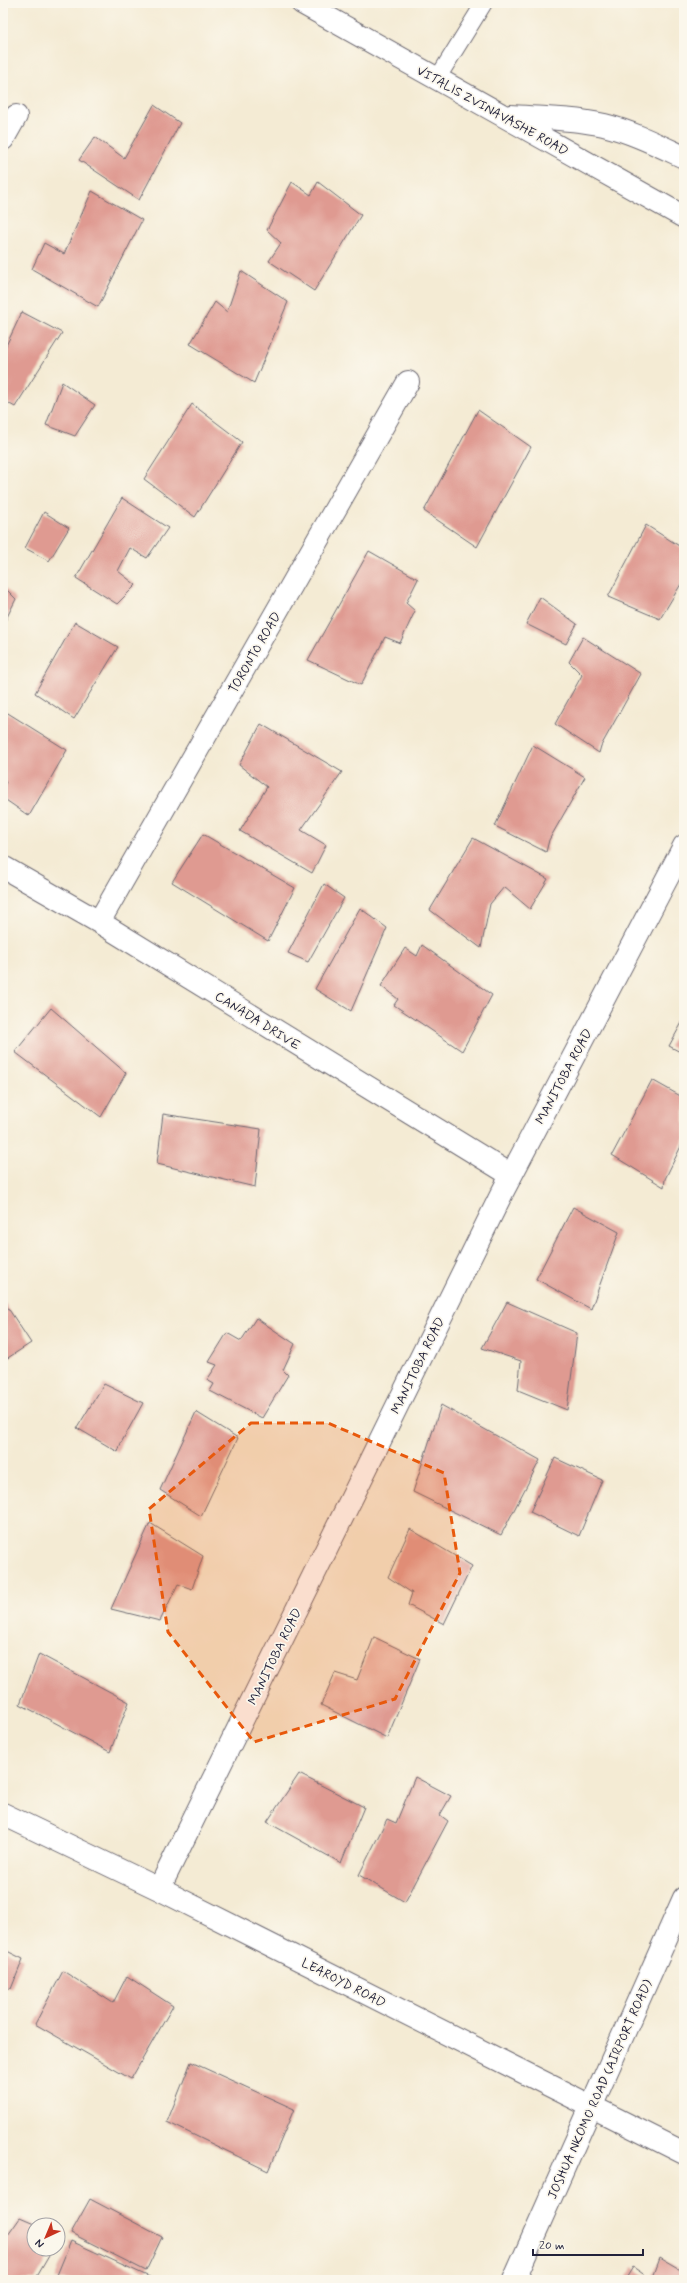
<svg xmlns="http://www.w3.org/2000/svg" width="687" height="2283" font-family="Mynerve,sans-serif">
  <rect width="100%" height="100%" fill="#fbf7ec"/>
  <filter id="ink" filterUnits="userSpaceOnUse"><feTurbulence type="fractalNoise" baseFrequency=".025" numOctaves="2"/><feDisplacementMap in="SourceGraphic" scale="8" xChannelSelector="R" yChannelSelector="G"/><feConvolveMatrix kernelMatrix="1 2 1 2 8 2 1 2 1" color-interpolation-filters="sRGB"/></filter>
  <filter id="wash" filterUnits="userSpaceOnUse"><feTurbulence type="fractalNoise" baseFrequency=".012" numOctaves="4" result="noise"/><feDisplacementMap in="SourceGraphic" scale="16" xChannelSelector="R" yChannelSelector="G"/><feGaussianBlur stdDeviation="0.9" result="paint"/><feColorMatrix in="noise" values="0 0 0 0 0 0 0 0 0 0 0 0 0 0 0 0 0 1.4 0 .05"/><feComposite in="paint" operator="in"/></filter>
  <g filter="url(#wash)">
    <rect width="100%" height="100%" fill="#f4ebd4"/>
    <g id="blocks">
      <path fill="#df9a91" d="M154,105L180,123L139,200L79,160L95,137L124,158Z
        M292,182L311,195L318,182L361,215L314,291L269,261L281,243L267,230Z
        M92,191L142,220L98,307L32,269L44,243L64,254Z
        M241,271L288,302L254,383L190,344L215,302L227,312Z
        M22,312L62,333L15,407L3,400V352Z
        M62,382L95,405L75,436L46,425Z
        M192,404L242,442L195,517L144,479Z
        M478,410L531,447L477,547L424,511Z
        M122,498L168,528L147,558L130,548L118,571L136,585L117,604L76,578Z
        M44,512L69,528L49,561L25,548Z
        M646,525L684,549V579L660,619L608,597Z
        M369,551L418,579L406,603L415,611L400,643L385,637L361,685L308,660Z
        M3,586L16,599L3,625Z
        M540,597L577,624L566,644L526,624Z
        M75,622L118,647L74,719L35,693Z
        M583,637L641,674L601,746L599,753L555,724L582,675L569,662Z
        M3,710L67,750L29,816L3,798V788L6,782L3,780Z
        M261,724L342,772L301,830L326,845L312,873L240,831L267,787L239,765Z
        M533,745L585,777L549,840L546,852L495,826Z
        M203,834L295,888L268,941L172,882Z
        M473,838L548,879L530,909L504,887L490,904L481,948L430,910Z
        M324,884L344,898L308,962L288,953Z
        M360,908L387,928L351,1011L315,989Z
        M422,945L492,995L462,1051L394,1005L398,999L381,986L405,948L417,956Z
        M51,1008L126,1073L101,1117L15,1052Z
        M684,1019V1054L669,1046Z
        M652,1080L684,1098V1140L665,1179L664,1187L612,1155Z
        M163,1114L261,1129L255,1187L157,1164Z
        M573,1207L619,1232L591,1309L536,1279Z
        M4,1302L31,1343L3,1361V1303Z
        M507,1302L577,1333L567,1410L518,1390L521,1361L482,1348Z
        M256,1318L295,1344L283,1370L288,1375L262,1418L210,1391L214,1384L207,1380L217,1365L209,1362L227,1333L241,1341Z
        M104,1384L143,1403L121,1443L118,1452L77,1428Z
        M441,1405L540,1460L501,1535L413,1492Z
        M196,1412L238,1438L201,1516L160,1490Z
        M555,1458L602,1480L579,1536L530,1512Z
        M150,1523L203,1556L192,1589L178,1584L160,1621L111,1609Z
        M410,1529L472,1566L444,1624L408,1605L412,1593L388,1577Z
        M374,1637L420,1659L387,1738L321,1705L335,1673L357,1680Z
        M39,1654L129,1702L110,1752L20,1704Z
        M299,1774L364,1807L341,1863L267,1822Z
        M415,1777L451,1796L440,1815L448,1821L405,1902L359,1875L387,1819L396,1823Z
        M3,1949L23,1959L11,1989L3,1986Z
        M63,1971L113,2003L127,1976L173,2006L131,2079L35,2024Z
        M191,2062L294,2109L268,2171L167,2122Z
        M90,2199L162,2237L146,2271L71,2233Z
        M20,2218L34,2224V2249H53L35,2280H3V2232L8,2235Z
        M71,2241L156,2280H55Z
        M660,2258L684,2272V2280H625L633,2267L652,2280Z"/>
    </g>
  </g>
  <g filter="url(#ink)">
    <use href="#blocks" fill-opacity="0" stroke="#6c6871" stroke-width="1"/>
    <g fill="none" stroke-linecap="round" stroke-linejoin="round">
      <defs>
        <path id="lane" d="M437,79L484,3"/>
        <path id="street" d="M3,139L16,116
          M3,867L99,922L511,1175
          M99,922L408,382
          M3,1814L159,1889L684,2153
          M159,1889L503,1191L684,846"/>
        <path id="secondary" d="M514,2280L684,1898"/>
        <path id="primary" d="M302,3L684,217
          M510,116C541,118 573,118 604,125C632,132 658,145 684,157"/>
      </defs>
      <use href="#lane" stroke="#6c6871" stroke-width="18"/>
      <use href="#street" stroke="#6c6871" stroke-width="24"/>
      <use href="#secondary" stroke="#6c6871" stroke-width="24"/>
      <use href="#primary" stroke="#6c6871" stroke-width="24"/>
      <use href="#lane" stroke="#fff" stroke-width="16"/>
      <use href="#street" stroke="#fff" stroke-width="22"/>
      <use href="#secondary" stroke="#fff" stroke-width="22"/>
      <use href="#primary" stroke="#fff" stroke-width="22"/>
    </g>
  </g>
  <path fill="#e8590c" fill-opacity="0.2" stroke="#e8590c" stroke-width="3" stroke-dasharray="8 5" stroke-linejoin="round" d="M251,1423H328L444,1473L460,1573L395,1699L254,1742L168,1632L149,1509Z"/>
  <g text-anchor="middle" stroke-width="3.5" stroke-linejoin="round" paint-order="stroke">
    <g font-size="13" fill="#22223b" stroke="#fbf7ec">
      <text transform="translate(493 110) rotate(29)" y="5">VITALIS ZVINAVASHE ROAD</text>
      <text transform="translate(254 652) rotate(-60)" y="5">TORONTO ROAD</text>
      <text transform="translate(258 1020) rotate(32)" y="5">CANADA DRIVE</text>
      <text transform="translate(563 1076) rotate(-62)" y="5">MANITOBA ROAD</text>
      <text transform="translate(417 1365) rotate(-64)" y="5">MANITOBA ROAD</text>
      <text transform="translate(274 1656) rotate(-64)" y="5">MANITOBA ROAD</text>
      <text transform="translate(344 1982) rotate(27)" y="5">LEAROYD ROAD</text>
      <text transform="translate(599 2089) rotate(-66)" y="5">JOSHUA NKOMO ROAD (AIRPORT ROAD)</text>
    </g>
  </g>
  <rect width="687" height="2283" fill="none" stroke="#fbf7ec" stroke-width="16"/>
  <g transform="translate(46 2237) rotate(224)"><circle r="19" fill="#fbf7ec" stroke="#a4a2a5"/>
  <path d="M0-3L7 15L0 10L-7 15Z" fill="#c8321e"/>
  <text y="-6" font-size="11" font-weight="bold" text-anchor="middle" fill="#22223b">N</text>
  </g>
  <path d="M533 2249v6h110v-6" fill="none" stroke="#22223b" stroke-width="2"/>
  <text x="539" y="2249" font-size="12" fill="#22223b" stroke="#fbf7ec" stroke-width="3" paint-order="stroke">20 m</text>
</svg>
